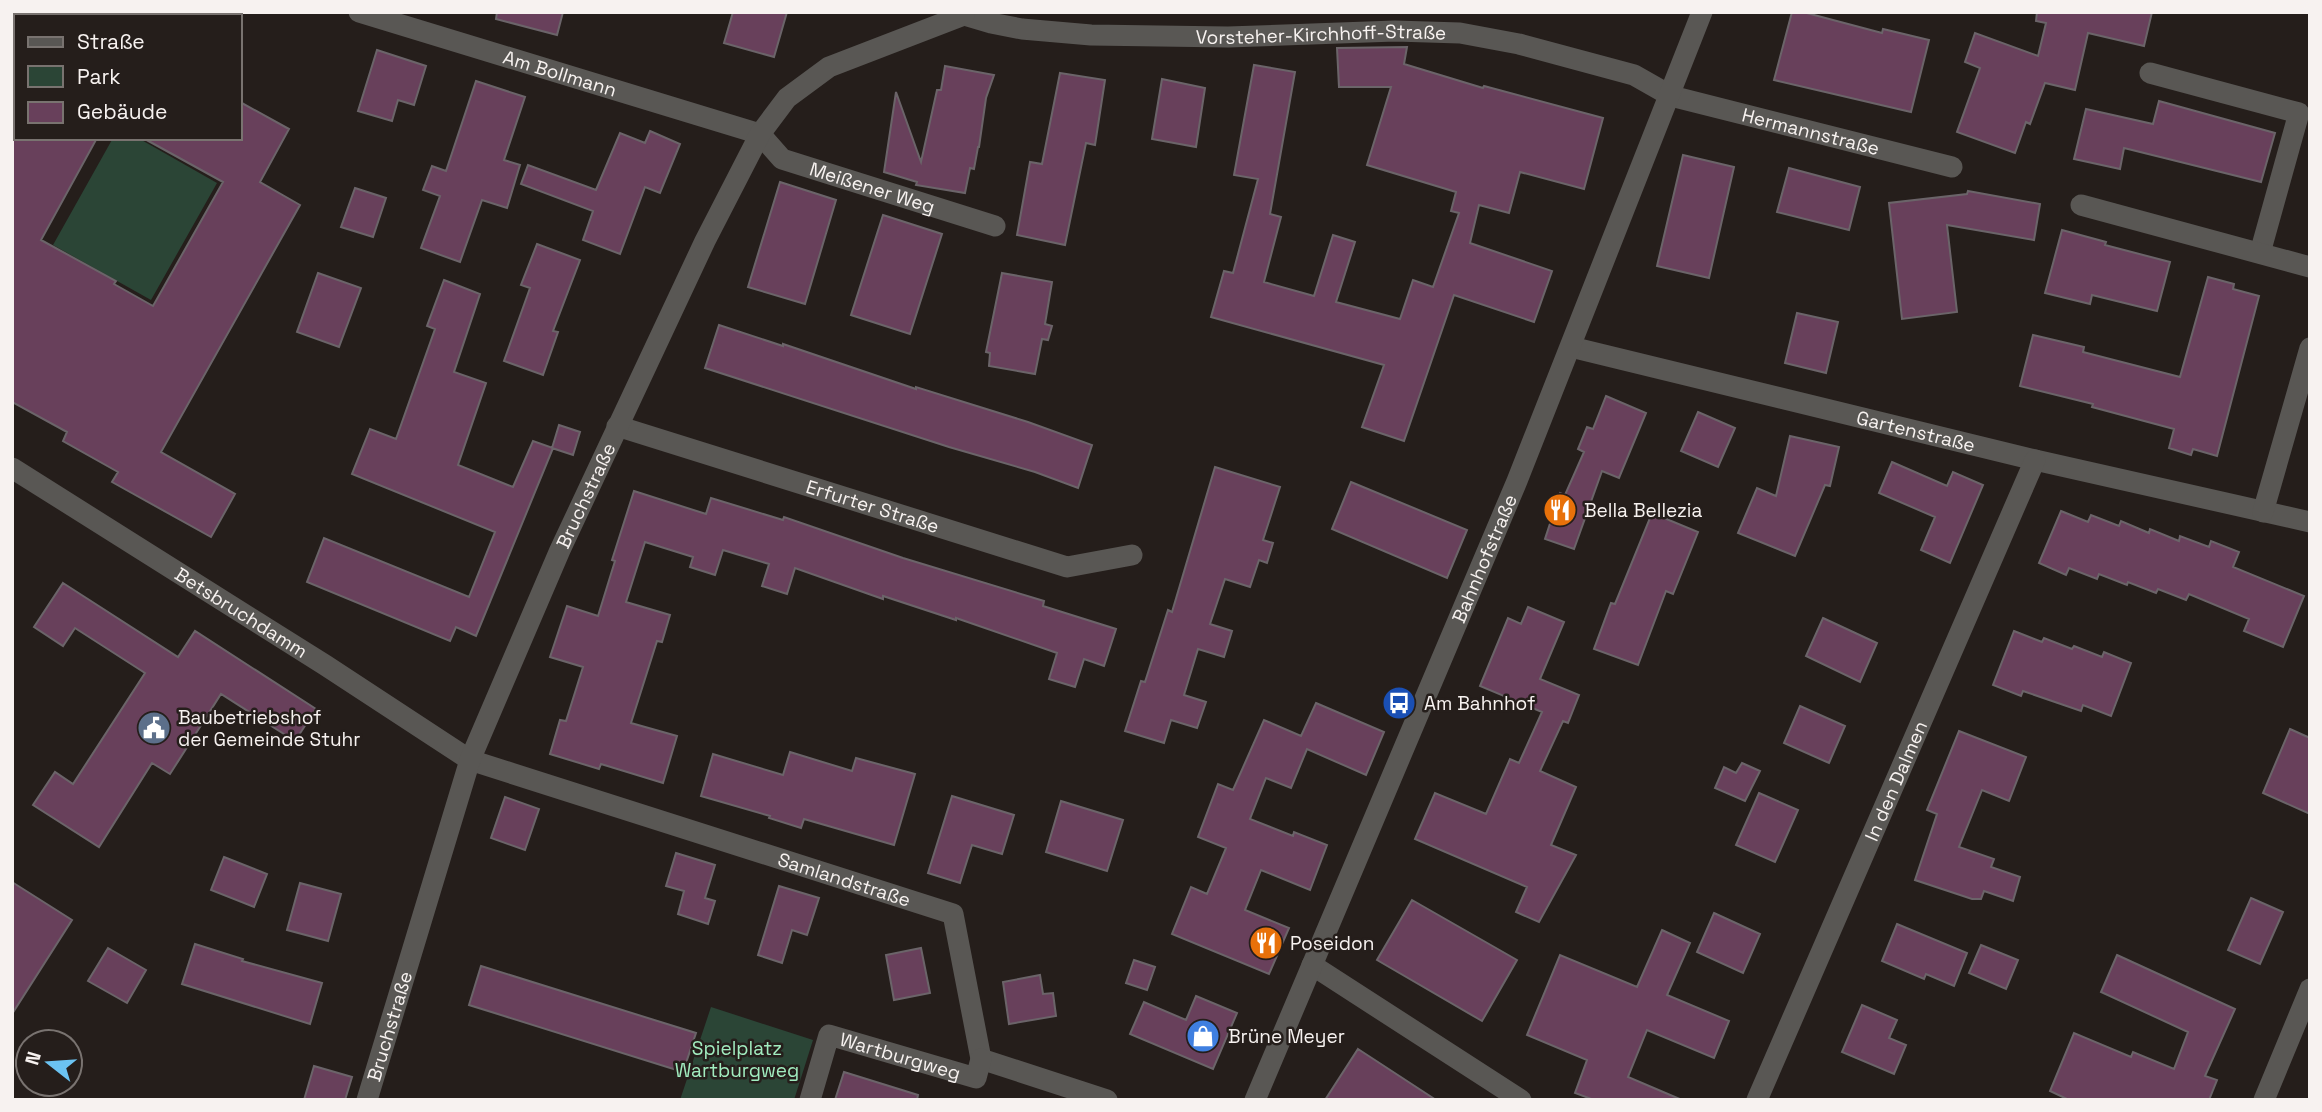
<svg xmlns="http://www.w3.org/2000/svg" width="2322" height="1112" font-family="'Space Grotesk',sans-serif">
  <rect width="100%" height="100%" fill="#251e1b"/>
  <path fill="#2b4536" d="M113,138H138L217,183L151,300L53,245Z
    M711,1007L813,1040L794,1100H680Z"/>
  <path fill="#68405b" stroke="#6b6469" stroke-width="2" d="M497,12H563L557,35L496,19Z
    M733,12H787L774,57L724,43Z
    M1792,12H1803L1882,33L1883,29L1929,40L1911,112L1774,80Z
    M2037,12H2152L2144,46L2088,33L2075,90L2045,83L2030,124L2026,122L2015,153L1957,132L1980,68L1965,62L1975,33L2038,56L2046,23L2036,21Z
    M1407,47L1404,64L1483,88L1484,86L1603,118L1584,189L1520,172L1509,213L1479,205L1470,243L1552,271L1534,322L1454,295L1404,441L1362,427L1384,365L1211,317L1224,271L1233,273L1258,179L1234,175L1254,65L1295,72L1270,214L1281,217L1264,282L1314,296L1333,235L1355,242L1336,302L1400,319L1413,280L1433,287L1459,213L1451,211L1456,192L1367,165L1391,87H1339L1337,48Z
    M377,50L426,66L414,105L398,100L392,121L358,111Z
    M945,66L994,75L986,98L979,147H978L974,169L970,168L965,193L916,185L917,182L884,172L896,92L921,162L937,90H941Z
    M1060,73L1105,80L1095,145L1086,143L1065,245L1017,235L1030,162L1042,164Z
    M1162,79L1205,88L1196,147L1152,139Z
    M476,81L525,97L504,160L520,165L507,208L482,200L460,262L421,248L440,196L423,190L432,166L446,171Z
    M2159,101L2275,133L2261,182L2124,148L2120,169L2074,159L2086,109L2153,124Z
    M240,102L289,129L260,182L300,205L161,452L235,494L211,537L112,482L118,472L63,441L67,432L12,402V138H97L41,240L116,281L114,284L153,306L223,182L143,138H240Z
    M650,131L680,144L660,193L645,187L620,254L583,240L593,211L521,184L528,165L596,190L620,133L645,143Z
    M1683,155L1734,167L1709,278L1657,266Z
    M1789,168L1860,187L1849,230L1777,212Z
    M780,182L836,200L805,304L748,287Z
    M355,188L386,198L373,237L341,227Z
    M1968,191L2040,204L2034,240L1947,225L1957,312L1902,319L1889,203L1967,194Z
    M883,215L942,234L910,334L851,315Z
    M2062,230L2106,242L2105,245L2170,262L2157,311L2092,295L2090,304L2045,293Z
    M537,244L580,260L553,331L558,332L543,375L504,361L530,288L521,285Z
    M318,273L361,288L339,347L297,332Z
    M1002,273L1052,282L1045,324L1052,326L1048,340L1042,339L1035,374L989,366L990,353L986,352Z
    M2208,277L2234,284L2233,289L2259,296L2217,456L2193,449L2191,455L2169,448L2174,429L2092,407L2093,404L2020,386L2033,335L2084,347L2083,352L2180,377Z
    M444,280L480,294L454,372L486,383L458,465L513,487L533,441L553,448L476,636L456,627L450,641L307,582L324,538L469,597L495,532L352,474L370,429L396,439L435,329L427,326Z
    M1797,313L1838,322L1826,373L1785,363Z
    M719,325L783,346V344L916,389V387L1028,422L1092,445L1078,488L1035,472L949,447L705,368Z
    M1606,396L1646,413L1619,478L1602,471L1574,549L1545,539L1560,493L1565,495L1584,452L1578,449L1587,427L1593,429Z
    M1698,412L1735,428L1718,467L1681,451Z
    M559,425L580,432L573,455L552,448Z
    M1790,436L1839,447L1830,486L1825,485L1795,556L1738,533L1757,488L1776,496Z
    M1892,462L1947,486L1953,472L1983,485L1950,563L1921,550L1935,517L1879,493Z
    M1215,467L1280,487L1263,540L1273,543L1267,563L1259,560L1250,587L1225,579L1210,624L1232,631L1224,657L1198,649L1184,695L1206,702L1197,728L1171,720L1164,743L1125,731L1141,681L1145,682L1168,610L1172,612Z
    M1351,482L1467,530L1447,578L1332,529Z
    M634,491L706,514L711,498L783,520L784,517L903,558L1044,601L1043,606L1116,629L1104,666L1084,659L1075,687L1049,679L1057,653L956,618V620L883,596V599L795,568L787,594L762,586L769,564L723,550L715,575L690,567L693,557L645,542L626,602L670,615L662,642L657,641L631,723L677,736L663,783L601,764L599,769L550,754L560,720L566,721L583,667L550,657L567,606L598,616L615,561L612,560Z
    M2061,511L2088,522L2091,515L2119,526L2121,521L2149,533L2150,529L2179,541L2180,536L2209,547L2211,541L2239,552L2233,567L2304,596L2283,647L2244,631L2249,619L2189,594L2186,600L2158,589L2156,593L2128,582L2127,585L2099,574L2097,579L2069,568L2066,575L2039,563Z
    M1652,513L1698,532L1673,594L1666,591L1638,665L1594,649L1611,603L1615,604Z
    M63,583L178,657L195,631L316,709L295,741L221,694L170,774L152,763L99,847L33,805L55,772L73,784L145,673L75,628L63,646L34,627Z
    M1528,607L1564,622L1540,679L1579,695L1568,723L1563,721L1540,771L1576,787L1551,845L1576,855L1539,922L1516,912L1527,887L1415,839L1435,793L1486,814L1510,759L1519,763L1542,712L1480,686L1508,618L1521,624Z
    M1823,618L1877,643L1860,682L1806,656Z
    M2014,631L2042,642L2044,638L2072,649L2074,646L2102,657L2104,652L2131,663L2111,716L2083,705L2081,711L2023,691L2021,696L1993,685Z
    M1316,703L1384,732L1366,775L1307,749L1291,788L1266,778L1250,819L1293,836L1294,832L1327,845L1310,890L1261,870L1245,910L1289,928L1269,974L1172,934L1191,887L1207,894L1226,848L1198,837L1218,784L1233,790L1264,720L1301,736Z
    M1800,706L1845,726L1829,763L1784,743Z
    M2290,729L2310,738V814L2263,793Z
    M1959,731L2026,757L2009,801L1982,790L1959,847L1994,859L1991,867L2020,877L2013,901L1984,891L1981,899H1972L1915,880L1937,814L1927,810Z
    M790,752L852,771L856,758L915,774L894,845L804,819L801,828L769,818L770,816L701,796L713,754L783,775Z
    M1742,763L1760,771L1745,801L1715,788L1724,767L1736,773Z
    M1759,793L1798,810L1775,862L1736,845Z
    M952,796L1014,815L1002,854L972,845L960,883L928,873Z
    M505,797L539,809L525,850L491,838Z
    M1061,801L1123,820L1107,871L1046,852Z
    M676,853L715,865L705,898L715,901L708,924L678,914L684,891L666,886Z
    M224,857L267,874L254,907L211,890Z
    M12,882L72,920L12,1014Z
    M300,883L341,894L328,941L287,930Z
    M779,886L819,898L807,935L792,930L782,963L758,955Z
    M2251,898L2283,912L2260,964L2228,950Z
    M1412,900L1517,960L1482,1021L1377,960Z
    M1714,913L1760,934L1743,973L1697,952Z
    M1897,924L1967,953L1954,986L1926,974L1924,979L1882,961Z
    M1662,930L1690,943L1667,995L1729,1021L1714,1058L1647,1030L1628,1077L1682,1100H1594L1575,1093L1587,1060L1527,1035L1560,955L1637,987Z
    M195,944L243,959L242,961L322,983L310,1024L182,984Z
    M1981,945L2018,960L2006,989L1969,973Z
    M108,948L146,970L127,1003L88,981Z
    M921,948L930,993L894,1000L886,955Z
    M2117,955L2235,1009L2205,1076L2217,1080L2209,1100H2069L2050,1091L2074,1033L2131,1057L2133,1052L2174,1069L2188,1032L2101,992Z
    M1134,960L1155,967L1147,990L1126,983Z
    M481,966L696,1033L683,1072L469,1005Z
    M1040,975L1043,994L1053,993L1056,1016L1009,1024L1003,982Z
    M1196,996L1237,1013L1213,1069L1130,1034L1144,1002L1186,1020Z
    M1862,1005L1897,1020L1889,1038L1906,1045L1894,1074L1842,1052Z
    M1358,1049L1436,1100H1325Z
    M314,1066L352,1077L345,1100H304Z
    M844,1072L918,1095L917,1100H835Z"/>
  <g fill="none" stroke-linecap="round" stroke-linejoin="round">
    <g stroke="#595754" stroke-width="21">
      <path id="s1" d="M359,12L760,134"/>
      <path id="s2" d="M964,15L991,23L1022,29L1091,35L1228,37L1395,31L1460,33L1519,44L1634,75L1671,96L1952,167"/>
      <path d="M2150,73L2299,113L2260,253"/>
      <path id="s3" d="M760,134L782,159L995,226"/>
      <path d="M2081,205L2310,267"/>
      <path id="s4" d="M1571,347L2035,460L2310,522"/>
      <path id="s5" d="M617,426L1067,567L1132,555"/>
      <path id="s6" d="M12,468L325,665L470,760L953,914L981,1059L1107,1100"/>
      <path d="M2263,512L2310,348"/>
      <path d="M1312,965L1521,1100"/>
      <path id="s7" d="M367,1100L470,760L560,550L705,241L760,134L787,98L829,67L964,15"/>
      <path id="s8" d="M810,1100L829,1035L976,1078L981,1059"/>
      <path id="s9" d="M1757,1100L2035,460"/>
      <path d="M2264,1100L2310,989"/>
    </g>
    <path stroke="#595754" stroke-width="21" id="s10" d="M1255,1100L1517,481L1702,12"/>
  </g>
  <defs>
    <symbol id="restaurant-disc" viewBox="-11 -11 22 22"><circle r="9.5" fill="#e8710a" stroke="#251e1b"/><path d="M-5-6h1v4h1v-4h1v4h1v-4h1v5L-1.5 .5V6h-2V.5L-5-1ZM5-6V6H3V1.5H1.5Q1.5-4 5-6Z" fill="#fff"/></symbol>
    <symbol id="bus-disc" viewBox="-11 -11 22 22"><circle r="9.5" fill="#1a4fb4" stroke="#251e1b"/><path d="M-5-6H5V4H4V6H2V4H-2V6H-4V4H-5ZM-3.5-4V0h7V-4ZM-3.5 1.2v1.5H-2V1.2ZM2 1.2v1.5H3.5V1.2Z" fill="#fff"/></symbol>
    <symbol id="civic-disc" viewBox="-11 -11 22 22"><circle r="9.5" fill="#5c6f8a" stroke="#251e1b"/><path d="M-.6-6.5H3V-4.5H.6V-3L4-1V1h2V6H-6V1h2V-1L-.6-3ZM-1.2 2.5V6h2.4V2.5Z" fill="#fff"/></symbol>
    <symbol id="shop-disc" viewBox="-11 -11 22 22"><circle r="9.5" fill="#3f7fe0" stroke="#251e1b"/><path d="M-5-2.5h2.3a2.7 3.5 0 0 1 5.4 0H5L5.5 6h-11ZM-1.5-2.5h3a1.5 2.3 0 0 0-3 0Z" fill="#fff"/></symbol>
  </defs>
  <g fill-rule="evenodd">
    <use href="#restaurant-disc" x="1541" y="491" width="38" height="38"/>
    <use href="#bus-disc" x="1380" y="684" width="38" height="38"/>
    <use href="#civic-disc" x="135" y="709" width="38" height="38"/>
    <use href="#restaurant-disc" x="1247" y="924" width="38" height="38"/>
    <use href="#shop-disc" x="1184" y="1017" width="38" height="38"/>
  </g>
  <g text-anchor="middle" stroke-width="5" stroke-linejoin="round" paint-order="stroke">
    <g font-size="19" fill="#f7f2f0" stroke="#251e1b">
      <text dy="7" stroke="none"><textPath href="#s2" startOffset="359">Vorsteher-Kirchhoff-Straße</textPath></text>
      <text dy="7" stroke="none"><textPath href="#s1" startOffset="210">Am Bollmann</textPath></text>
      <text dy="7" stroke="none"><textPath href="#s2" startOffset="864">Hermannstraße</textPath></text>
      <text dy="7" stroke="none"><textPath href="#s3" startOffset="128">Meißener Weg</textPath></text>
      <text dy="7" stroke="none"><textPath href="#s4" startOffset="355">Gartenstraße</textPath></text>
      <text dy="7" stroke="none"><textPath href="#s7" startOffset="644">Bruchstraße</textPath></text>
      <text dy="7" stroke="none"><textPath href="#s5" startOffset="268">Erfurter Straße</textPath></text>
      <text dy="7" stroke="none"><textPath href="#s10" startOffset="588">Bahnhofstraße</textPath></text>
      <text dy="7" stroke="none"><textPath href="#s6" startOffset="271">Betsbruchdamm</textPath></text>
      <text dy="7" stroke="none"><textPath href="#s9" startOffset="348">In den Dalmen</textPath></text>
      <text dy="7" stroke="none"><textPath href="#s6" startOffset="936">Samlandstraße</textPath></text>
      <text dy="7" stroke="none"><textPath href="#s7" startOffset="77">Bruchstraße</textPath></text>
      <text dy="7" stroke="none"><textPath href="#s8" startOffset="142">Wartburgweg</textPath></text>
    </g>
    <g font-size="19" fill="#f7f2f0" stroke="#251e1b" text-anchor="start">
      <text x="1584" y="517">Bella Bellezia</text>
      <text x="1424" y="710">Am Bahnhof</text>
      <text x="178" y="724">Baubetriebshof<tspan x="178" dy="22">der Gemeinde Stuhr</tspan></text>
      <text x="1290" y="950">Poseidon</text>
      <text x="1228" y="1043">Brüne Meyer</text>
    </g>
    <g font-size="19" fill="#a1ecbf" stroke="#251e1b">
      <text x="737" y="1055">Spielplatz<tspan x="737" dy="22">Wartburgweg</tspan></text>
    </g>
  </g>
  <rect width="2322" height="1112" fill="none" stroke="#f7f2f0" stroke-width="28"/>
  <rect x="14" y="14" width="228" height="126" fill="#251e1b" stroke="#797370" stroke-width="2"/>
  <rect x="28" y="37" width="35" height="10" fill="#595754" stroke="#797370" stroke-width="2"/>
  <text x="77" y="49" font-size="21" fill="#f7f2f0">Straße</text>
  <rect x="28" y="66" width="35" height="21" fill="#2b4536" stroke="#797370" stroke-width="2"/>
  <text x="77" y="84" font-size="21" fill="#f7f2f0">Park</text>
  <rect x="28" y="102" width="35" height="21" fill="#68405b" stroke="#797370" stroke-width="2"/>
  <text x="77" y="119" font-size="21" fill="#f7f2f0">Gebäude</text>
  <g transform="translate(49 1063) rotate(287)"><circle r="33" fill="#251e1b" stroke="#797370" stroke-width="2"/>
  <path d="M0-5L12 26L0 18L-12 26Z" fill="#6bc3f2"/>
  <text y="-10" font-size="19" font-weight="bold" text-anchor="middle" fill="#f7f2f0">N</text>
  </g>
</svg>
